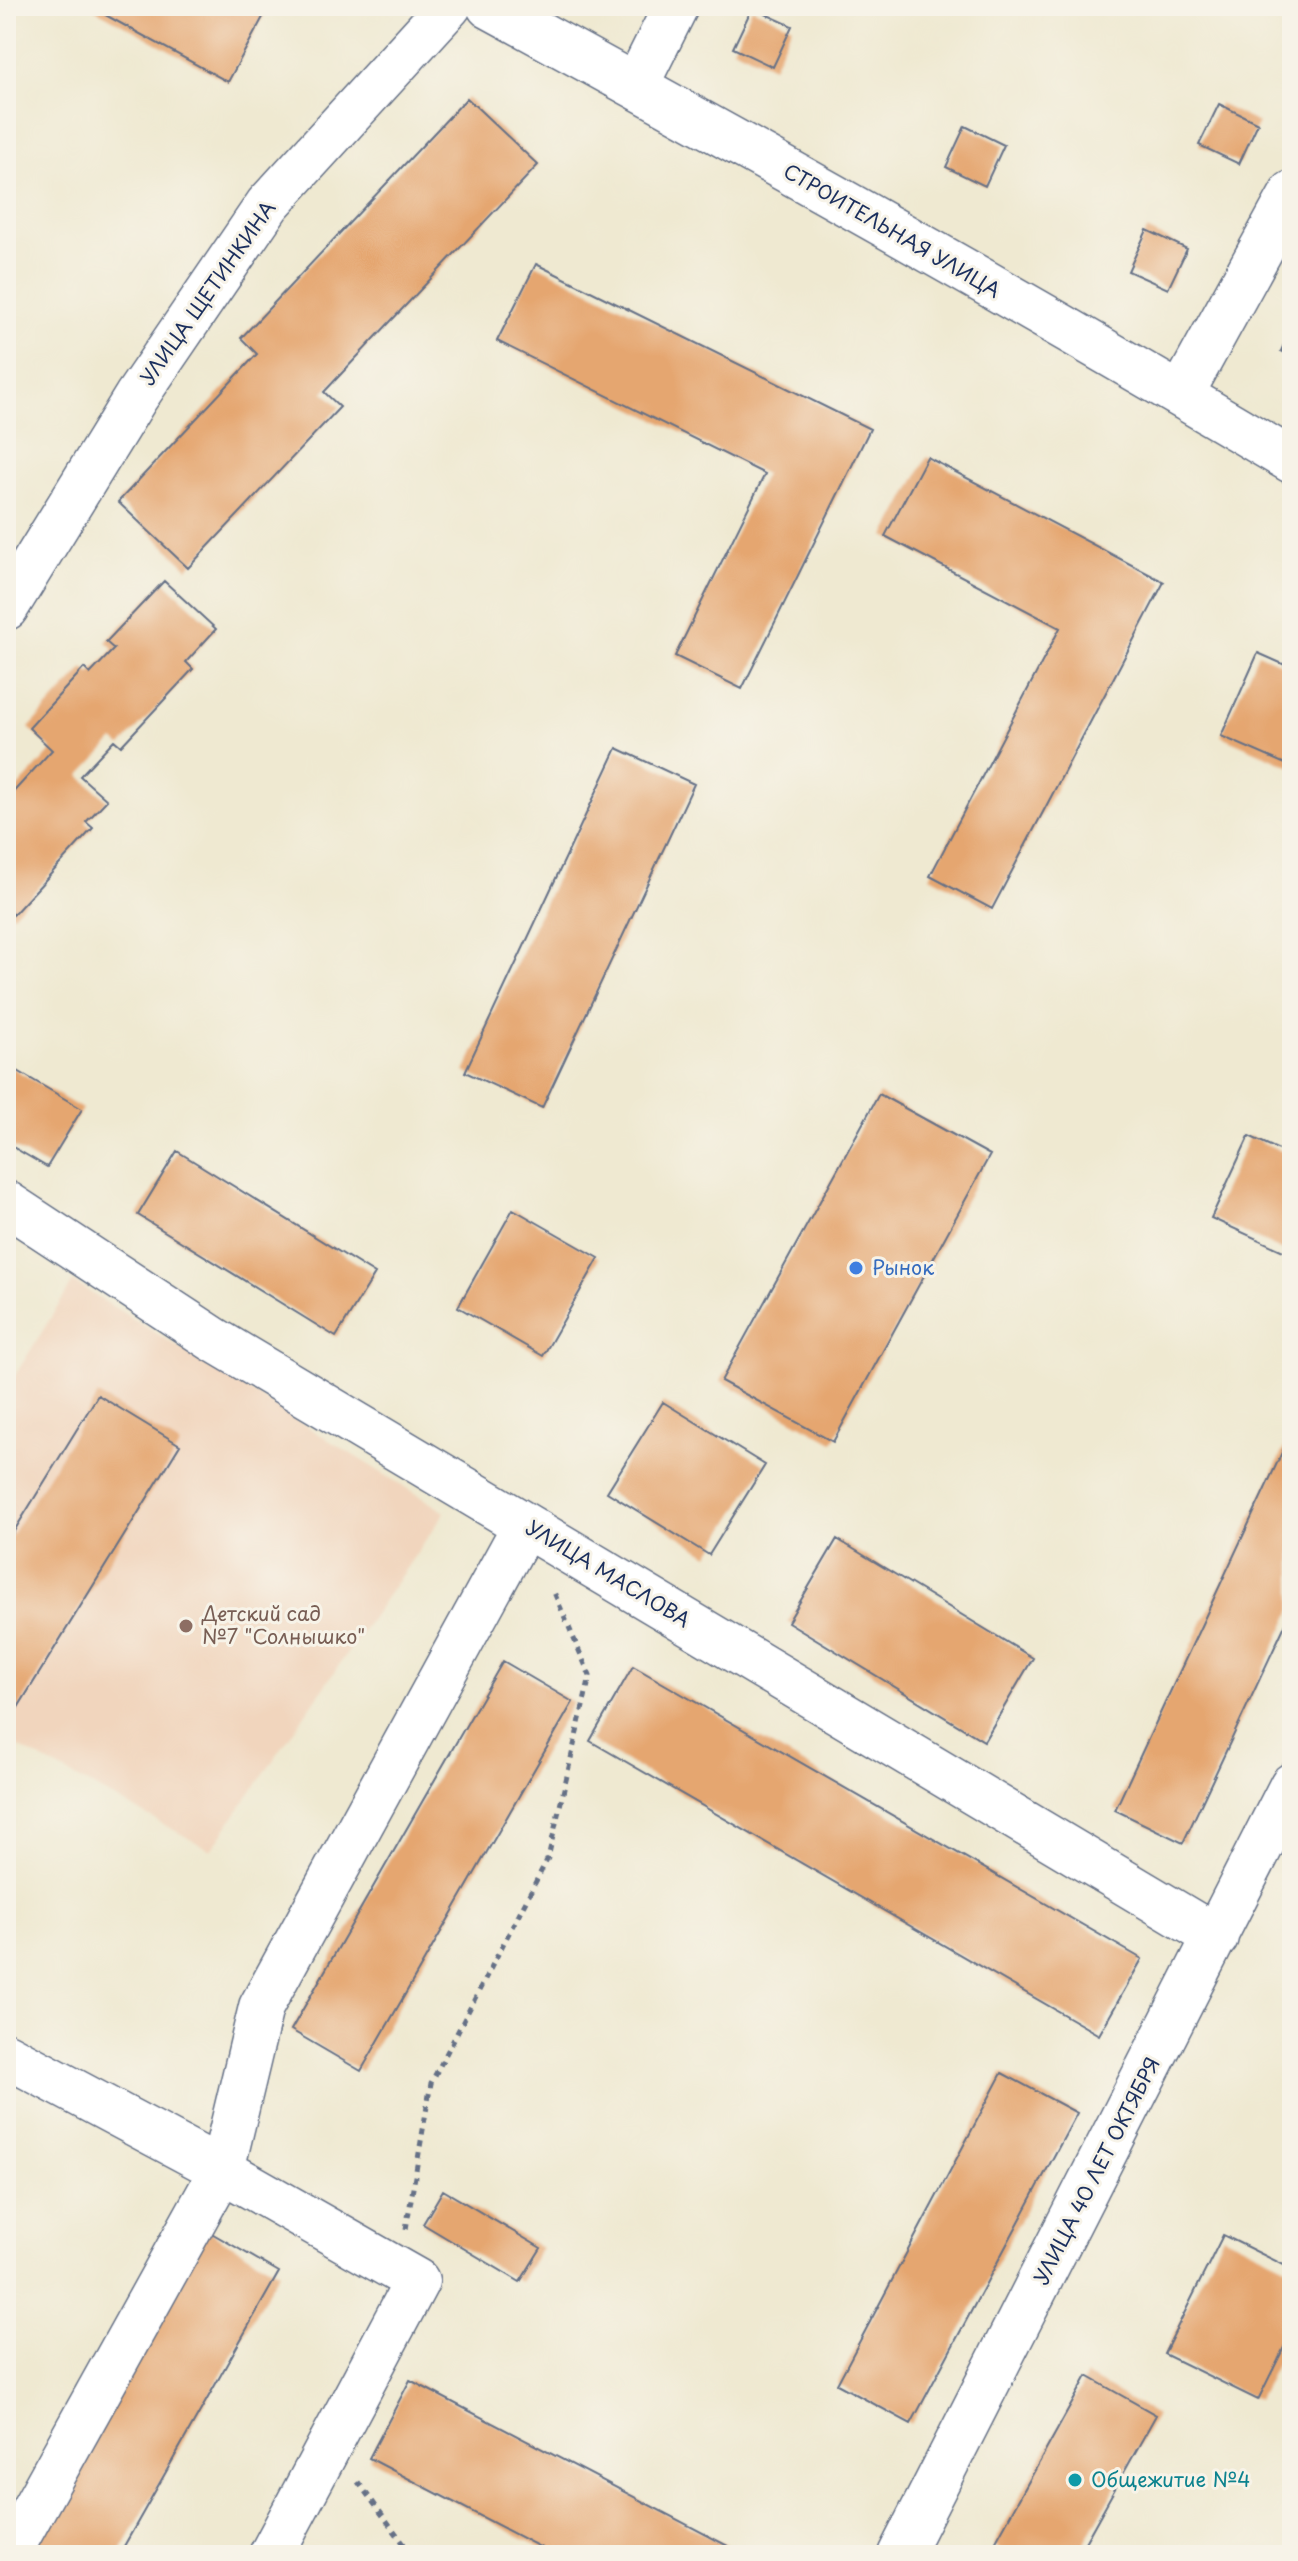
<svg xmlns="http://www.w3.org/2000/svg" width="1298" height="2561" font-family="'Playpen Sans',sans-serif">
  <rect width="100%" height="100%" fill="#f7f3e8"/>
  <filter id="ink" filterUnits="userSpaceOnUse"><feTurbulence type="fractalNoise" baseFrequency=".0125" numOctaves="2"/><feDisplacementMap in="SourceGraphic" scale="16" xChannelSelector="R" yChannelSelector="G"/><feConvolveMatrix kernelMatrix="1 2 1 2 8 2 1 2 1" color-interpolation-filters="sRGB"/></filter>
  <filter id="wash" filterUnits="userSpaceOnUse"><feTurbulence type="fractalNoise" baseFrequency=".006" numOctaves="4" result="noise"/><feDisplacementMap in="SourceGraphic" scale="32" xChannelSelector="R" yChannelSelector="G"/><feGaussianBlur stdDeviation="1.8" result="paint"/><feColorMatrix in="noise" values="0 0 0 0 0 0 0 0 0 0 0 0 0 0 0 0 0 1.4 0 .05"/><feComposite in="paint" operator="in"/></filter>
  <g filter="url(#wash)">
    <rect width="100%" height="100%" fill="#efe9d1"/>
    <path fill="#f1d5bd" d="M73,1282L445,1512L211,1850L6,1740V1390Z"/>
    <g id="blocks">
      <path fill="#e5a66f" d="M89,6H269L228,82Z
        M752,8L792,26L773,67L733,48Z
        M467,98L538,165L324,392L340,407L188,568L118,502L257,354L241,338Z
        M1219,104L1258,123L1239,164L1199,145Z
        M965,126L1004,145L985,186L946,167Z
        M1147,230L1187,249L1168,289L1128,271Z
        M536,264L870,429L742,689L675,656L765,474L497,341Z
        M1292,327V356L1281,351Z
        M927,457L1164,582L992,909L930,876L1060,628L885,536Z
        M164,581L216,629L186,662L193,669L121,746L114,740L80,776L107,800L86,822L93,828L13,915L6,908V800L52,750L29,728L84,668L90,674L114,649L106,642Z
        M1258,653L1292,668V767L1221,736Z
        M617,748L694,784L542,1108L465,1072Z
        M6,1064L82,1109L47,1167L6,1143Z
        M879,1094L990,1155L833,1442L721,1381Z
        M1249,1136L1292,1156V1255L1211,1218Z
        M177,1151L375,1274L336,1337L138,1215Z
        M513,1209L599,1258L543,1356L458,1307Z
        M98,1395L180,1445L17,1709L6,1702V1544Z
        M663,1402L765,1465L709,1555L607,1492Z
        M1292,1431V1610L1183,1843L1115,1810Z
        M837,1539L1033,1658L984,1741L788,1622Z
        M503,1661L573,1702L361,2071L291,2030Z
        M633,1666L1142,1959L1099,2035L590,1741Z
        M1002,2073L1077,2113L911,2424L837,2384Z
        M443,2190L541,2248L520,2282L423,2224Z
        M201,2227L279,2272L119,2555H14Z
        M1223,2235L1292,2269V2331L1258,2400L1164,2354Z
        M1087,2376L1156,2415L1078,2555H1009L993,2546Z
        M410,2380L745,2555H555L369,2458Z"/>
    </g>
  </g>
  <g filter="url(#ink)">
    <use href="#blocks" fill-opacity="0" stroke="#657086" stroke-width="2"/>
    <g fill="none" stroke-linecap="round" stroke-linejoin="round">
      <defs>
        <path id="minor" d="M489,6C759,153 1028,304 1292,461
          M636,86L676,6
          M1181,395L1292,193
          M6,608L136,397L268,204L449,6
          M6,1203L213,1339L1216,1937
          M6,2055L222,2170L417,2281L271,2555
          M8,2555L222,2170L261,2007L525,1525
          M900,2555L1292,1785"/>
      </defs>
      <use href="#minor" stroke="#657086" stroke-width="47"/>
      <path stroke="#657086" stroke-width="5" stroke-dasharray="6 6" stroke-linecap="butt" d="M406,2229L431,2083L548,1858L590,1676L553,1590
        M358,2482L412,2555"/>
      <use href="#minor" stroke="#fff" stroke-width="44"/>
    </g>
  </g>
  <circle fill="#3f7fe0" stroke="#f7f3e8" stroke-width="3" cx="856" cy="1268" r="8"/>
  <circle fill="#8d6e63" stroke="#f7f3e8" stroke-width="3" cx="186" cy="1626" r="8"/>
  <circle fill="#0f9aa8" stroke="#f7f3e8" stroke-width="3" cx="1075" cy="2480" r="8"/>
  <g text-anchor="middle" stroke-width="6" stroke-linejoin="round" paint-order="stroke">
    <g font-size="20" fill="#1b2f5e" stroke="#f7f3e8">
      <text transform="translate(892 231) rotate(30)" y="7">СТРОИТЕЛЬНАЯ УЛИЦА</text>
      <text transform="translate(208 293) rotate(-55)" y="7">УЛИЦА ЩЕТИНКИНА</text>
      <text transform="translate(608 1574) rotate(31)" y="7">УЛИЦА МАСЛОВА</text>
      <text transform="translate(1097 2171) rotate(-63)" y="7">УЛИЦА 40 ЛЕТ ОКТЯБРЯ</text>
    </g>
    <g font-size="20" fill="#366cbe" stroke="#f7f3e8" text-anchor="start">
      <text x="872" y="1275">Рынок</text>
    </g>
    <g font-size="20" fill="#785e54" stroke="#f7f3e8" text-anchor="start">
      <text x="202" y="1621">Детский сад<tspan x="202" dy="23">№7 "Солнышко"</tspan></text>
    </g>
    <g font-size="20" fill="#0d838f" stroke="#f7f3e8" text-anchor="start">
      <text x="1091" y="2487">Общежитие №4</text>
    </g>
  </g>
  <rect width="1298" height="2561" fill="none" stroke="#f7f3e8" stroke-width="32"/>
</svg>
